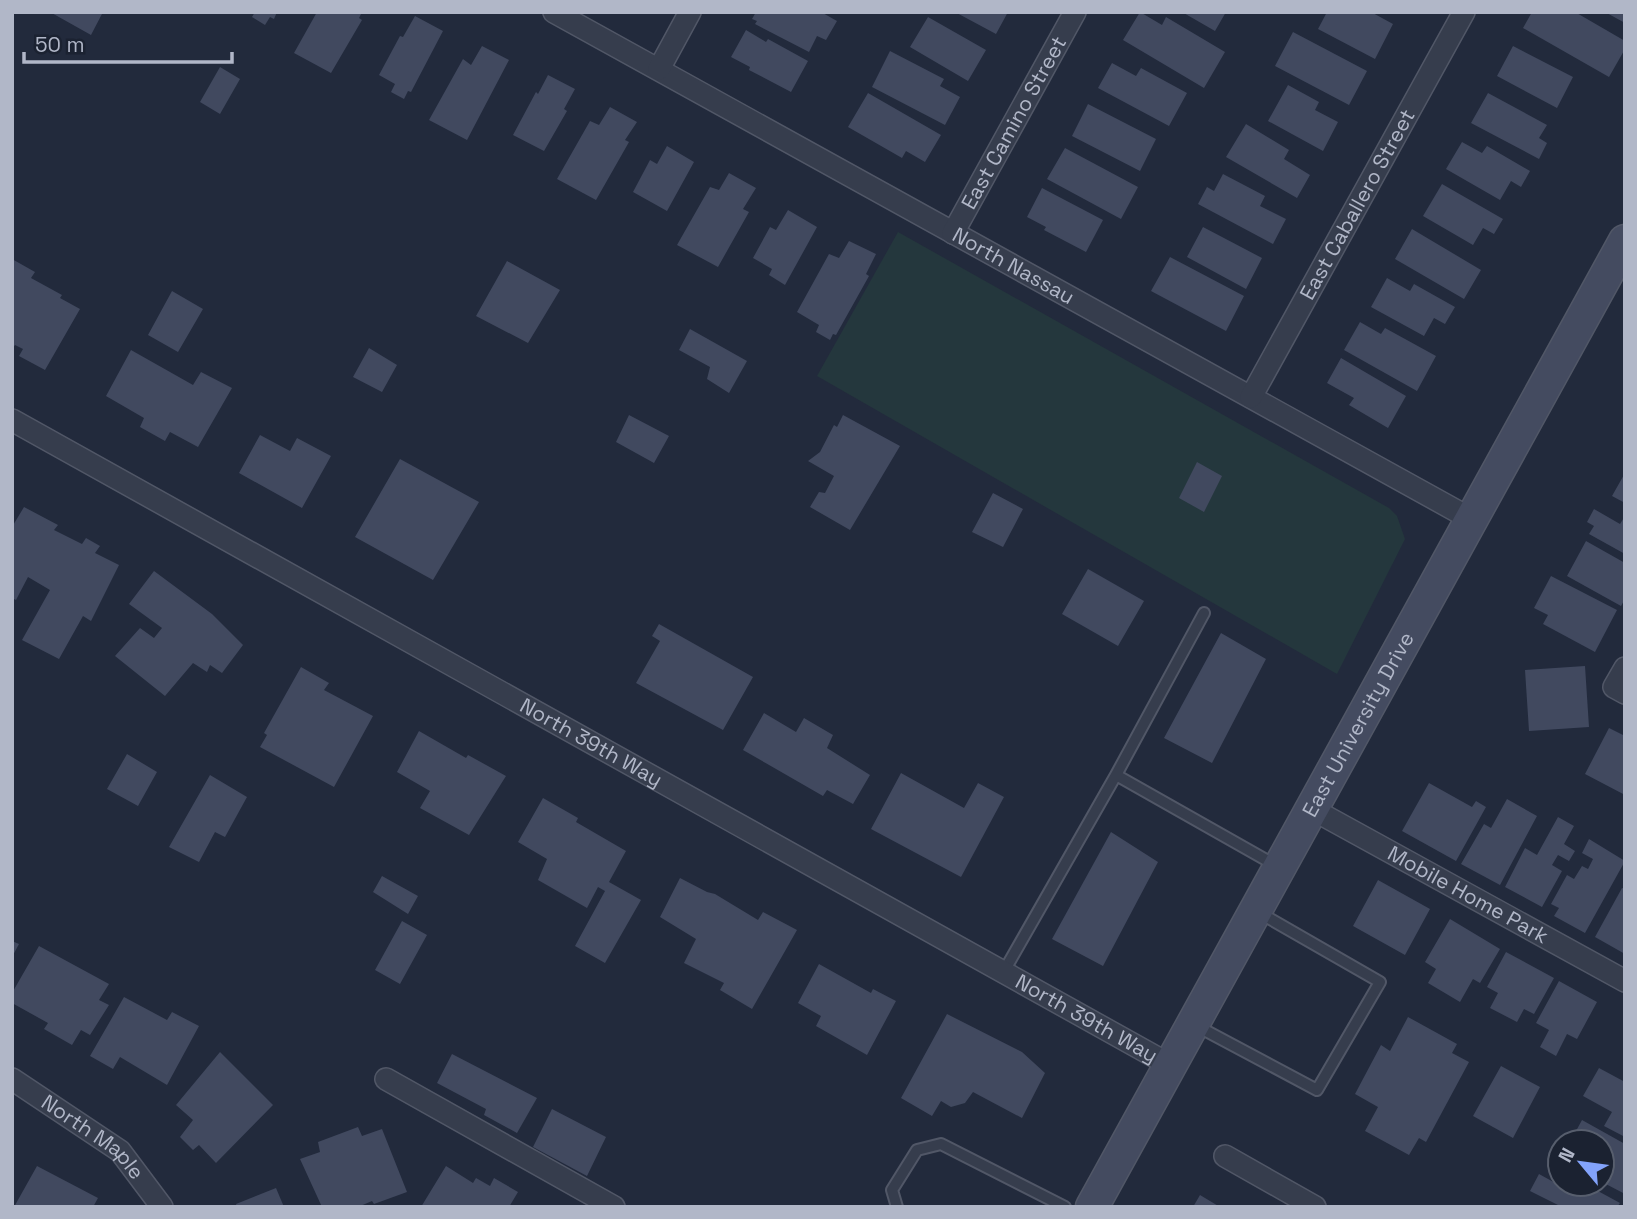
<svg xmlns="http://www.w3.org/2000/svg" width="1637" height="1219" font-family="'Space Grotesk',sans-serif">
  <rect width="100%" height="100%" fill="#222a3c"/>
  <path fill="#24373d" d="M898,232L1389,508L1397,516L1405,539L1337,674L817,376Z"/>
  <path fill="#41495f" d="M50,12H103L91,35Z
    M255,12H277L274,19L270,17L265,25L252,17Z
    M317,12H362L359,18L362,20L331,73L294,53Z
    M756,12H821L837,21L826,40L817,36L809,52L755,24L757,21L752,19Z
    M955,12H1008L996,34Z
    M1140,12L1162,25L1166,17L1225,52L1204,88L1123,40Z
    M1182,12H1226L1215,31Z
    M1327,12H1371L1393,24L1375,59L1318,29Z
    M1532,12H1575L1625,41V49L1609,77L1523,28Z
    M1605,12H1625V23Z
    M415,16L443,31L411,92L408,91L404,99L391,92L395,84L379,75L400,36L403,37Z
    M928,17L986,50L968,81L910,47Z
    M746,30L766,42L768,39L808,61L791,92L749,70L750,67L731,57Z
    M1293,32L1367,71L1349,105L1275,66Z
    M482,46L509,60L467,140L429,120L463,59L471,65Z
    M1513,46L1573,77L1557,108L1497,76Z
    M890,51L944,79L940,86L960,97L945,125L872,87Z
    M1112,63L1136,76L1141,68L1187,93L1169,126L1098,88Z
    M220,67L240,79L220,114L200,102Z
    M548,75L575,89L564,109L567,111L544,151L513,135L536,92L538,94Z
    M1288,85L1319,102L1315,110L1338,122L1323,151L1268,121Z
    M868,93L941,135L925,162L906,151L902,158L848,127Z
    M1488,93L1547,125L1539,138L1547,143L1539,159L1471,123Z
    M1088,104L1156,139L1140,171L1072,136Z
    M610,107L637,122L625,140L629,142L596,200L557,179L590,121L599,125Z
    M1246,124L1289,150L1284,159L1310,175L1297,198L1226,157Z
    M1462,142L1482,153L1487,146L1530,171L1521,187L1511,181L1500,200L1446,169Z
    M667,146L694,162L667,211L633,192L650,160L657,164Z
    M1065,148L1138,187L1121,219L1047,179Z
    M729,173L756,188L743,209L749,212L718,267L677,245L710,187L719,190Z
    M1223,174L1265,196L1260,206L1286,219L1273,244L1198,204L1207,187L1214,191Z
    M1442,184L1503,219L1494,234L1483,228L1473,245L1423,216Z
    M1042,188L1103,220L1086,252L1044,230L1046,227L1027,217Z
    M788,210L817,227L785,285L769,275L772,269L753,258L770,227L776,230Z
    M1203,227L1262,258L1246,289L1187,257Z
    M1412,229L1481,270L1464,299L1395,259Z
    M849,241L876,254L866,274L869,276L836,335L833,334L830,340L816,332L819,325L797,312L829,254L839,258Z
    M1170,257L1244,296L1226,331L1151,291Z
    M12,259L35,272L31,278L62,295L60,298L80,309L45,370L19,356L23,349L15,345L12,349Z
    M507,261L560,290L528,343L476,316Z
    M1387,278L1410,291L1414,284L1455,307L1445,324L1434,318L1424,336L1371,307Z
    M172,291L203,309L178,352L148,335Z
    M1360,322L1381,334L1385,328L1436,356L1417,391L1344,350Z
    M690,329L747,361L729,393L707,379L710,367L679,350Z
    M369,348L397,365L382,392L353,377Z
    M131,350L193,385L201,372L232,388L198,447L170,432L165,441L140,427L144,418L106,396Z
    M1341,358L1406,396L1388,428L1349,405L1354,398L1327,383Z
    M629,415L669,436L654,463L616,442Z
    M843,415L900,446L850,530L810,507L819,492L825,493L834,476L808,461L820,452L834,425L837,427Z
    M260,435L290,451L297,438L331,456L302,508L239,473Z
    M400,459L479,502L433,580L355,537Z
    M1197,462L1222,476L1204,512L1179,498Z
    M1625,473V503L1612,496Z
    M993,493L1023,509L1003,547L972,532Z
    M24,507L58,525L54,530L82,544L86,538L100,546L95,553L119,565L91,621L83,616L59,659L22,640L50,590L28,577L16,600L12,598V527Z
    M1594,509L1620,524L1625,516V554L1589,534L1594,526L1587,522Z
    M1586,541L1625,563V599L1621,606L1567,576Z
    M1088,569L1144,601L1118,646L1062,614Z
    M154,571L212,614L243,645L222,673L210,665L207,672L193,663L165,696L115,656L140,628L154,638L162,628L129,604Z
    M1551,576L1617,610L1595,652L1543,624L1548,615L1534,608Z
    M659,624L753,677L723,730L636,683L660,641L652,636Z
    M1221,633L1266,659L1212,763L1164,738Z
    M1585,666L1589,727L1529,731L1525,670Z
    M301,667L329,683L324,690L373,716L334,787L260,747L267,735L264,733Z
    M764,713L796,732L804,718L833,735L827,748L870,775L853,804L827,790L823,796L743,750Z
    M1609,728L1625,736V795L1585,774Z
    M419,731L466,758L468,755L506,776L469,835L420,808L430,791L397,772Z
    M127,754L157,772L138,806L107,789Z
    M901,773L964,808L978,783L1004,797L961,877L871,829Z
    M210,775L247,797L225,837L215,832L199,862L169,847Z
    M1429,783L1472,807L1476,801L1486,807L1456,861L1402,831Z
    M543,798L578,818L576,822L626,851L609,882L641,900L605,963L575,946L605,891L598,887L587,908L538,880L547,859L518,842Z
    M1507,799L1537,816L1500,885L1461,864L1484,824L1491,828Z
    M1558,817L1574,826L1564,844L1575,851L1569,861L1558,855L1552,865L1562,871L1542,907L1505,887L1525,848L1537,855Z
    M1111,832L1158,862L1103,966L1052,939Z
    M1589,839L1625,861L1585,933L1554,916L1559,908L1551,904L1567,875L1574,879L1582,866L1588,869L1593,859L1582,853Z
    M382,876L418,896L408,914L373,892Z
    M680,878L707,892L715,894L758,920L763,912L797,930L752,1009L720,990L724,983L684,963L696,939L660,917Z
    M1378,880L1430,909L1405,955L1353,926Z
    M1622,888L1625,889V954L1595,937Z
    M1450,919L1500,949L1480,983L1473,979L1460,1002L1428,983L1436,969L1425,962Z
    M402,921L427,935L400,984L375,970Z
    M12,941L19,944L12,957Z
    M39,946L109,984L99,1000L109,1005L90,1035L81,1030L72,1045L44,1029L48,1023L12,1003V993Z
    M1506,952L1554,978L1534,1014L1524,1009L1517,1022L1490,1008L1498,993L1487,987Z
    M819,964L871,993L873,989L896,1001L867,1055L816,1026L821,1016L798,1003Z
    M1559,981L1597,1002L1577,1039L1567,1034L1556,1056L1540,1047L1549,1030L1536,1023Z
    M124,997L167,1020L172,1012L199,1026L167,1085L120,1057L113,1069L90,1056Z
    M947,1014L1022,1052L1045,1073L1022,1118L973,1092L965,1103L951,1107L941,1101L932,1116L901,1098Z
    M1408,1017L1457,1044L1452,1053L1469,1062L1426,1142L1419,1138L1409,1155L1365,1131L1378,1107L1355,1094L1381,1045L1390,1051Z
    M220,1052L273,1105L216,1163L199,1145L193,1150L180,1137L193,1120L176,1105Z
    M452,1054L537,1098L517,1133L484,1115L486,1109L437,1083Z
    M1501,1066L1540,1087L1513,1138L1473,1116Z
    M1599,1068L1625,1082V1137L1604,1126L1612,1112L1583,1096Z
    M552,1109L606,1137L587,1176L533,1147Z
    M1582,1120L1625,1144V1194L1602,1182V1142H1570Z
    M358,1127L362,1136L382,1129L407,1192L374,1204L372,1201L358,1207H322L300,1159L320,1152L318,1142Z
    M37,1166L98,1198L93,1207H14Z
    M446,1166L473,1183L476,1178L490,1186L494,1178L518,1192L509,1207H421Z
    M1539,1174L1568,1190L1571,1184H1585L1620,1203L1617,1207H1557L1558,1205L1530,1191Z
    M276,1188L284,1207H237L236,1204Z
    M1200,1195L1220,1207H1193Z"/>
  <g fill="none" stroke-linecap="round" stroke-linejoin="round">
    <defs>
      <path id="lane" d="M1116,775L1277,866
        M1003,973L1116,775L1204,613
        M1195,1025L1317,1090L1380,982L1258,912
        M897,1207L892,1190L917,1150L941,1144L1065,1207"/>
      <g id="street">
        <path id="s1" d="M554,12L1471,519"/>
        <path d="M659,69L690,12"/>
        <path id="s2" d="M953,233L1075,12"/>
        <path id="s3" d="M1251,397L1464,12"/>
        <path id="s4" d="M12,420L1170,1065"/>
        <path d="M1625,668L1614,687L1625,693"/>
        <path id="s5" d="M1312,809L1625,981"/>
        <path id="s6" d="M12,1079L120,1151L162,1207"/>
        <path d="M386,1079L614,1207"/>
        <path d="M1225,1156L1315,1207"/>
      </g>
      <g id="secondary">
        <path id="s7" d="M1092,1207L1625,241"/>
      </g>
    </defs>
    <use href="#lane" stroke="#515767" stroke-width="14"/>
    <use href="#street" stroke="#515767" stroke-width="24"/>
    <use href="#secondary" stroke="#515767" stroke-width="35"/>
    <use href="#lane" stroke="#363d4d" stroke-width="10"/>
    <use href="#street" stroke="#363d4d" stroke-width="21"/>
    <use href="#secondary" stroke="#444b60" stroke-width="32"/>
  </g>
  <g text-anchor="middle" stroke-width="5" stroke-linejoin="round" paint-order="stroke">
    <g font-size="21" fill="#b1b7c8" stroke="#1b2231">
      <text dy="7" stroke="none"><textPath href="#s2" startOffset="126">East Camino Street</textPath></text>
      <text dy="7" stroke="none"><textPath href="#s3" startOffset="220">East Caballero Street</textPath></text>
      <text dy="7" stroke="none"><textPath href="#s1" startOffset="525">North Nassau</textPath></text>
      <text dy="7" stroke="none"><textPath href="#s7" startOffset="551">East University Drive</textPath></text>
      <text dy="7" stroke="none"><textPath href="#s4" startOffset="663">North 39th Way</textPath></text>
      <text dy="7" stroke="none"><textPath href="#s5" startOffset="178">Mobile Home Park</textPath></text>
      <text dy="7" stroke="none"><textPath href="#s4" startOffset="1230">North 39th Way</textPath></text>
      <text dy="7" stroke="none"><textPath href="#s6" startOffset="100">North Maple</textPath></text>
    </g>
  </g>
  <rect width="1637" height="1219" fill="none" stroke="#b1b7c8" stroke-width="28"/>
  <g transform="translate(1581 1163) rotate(299)"><circle r="33" fill="#1b2231" stroke="#575e6d" stroke-width="2"/>
  <path d="M0-5L12 26L0 18L-12 26Z" fill="#83a3fb"/>
  <text y="-10" font-size="19" font-weight="bold" text-anchor="middle" fill="#b1b7c8">N</text>
  </g>
  <path d="M24 52v10h208v-10" fill="none" stroke="#b1b7c8" stroke-width="3.5"/>
  <text x="35" y="52" font-size="21" fill="#b1b7c8" stroke="#1b2231" stroke-width="5" paint-order="stroke">50 m</text>
</svg>
